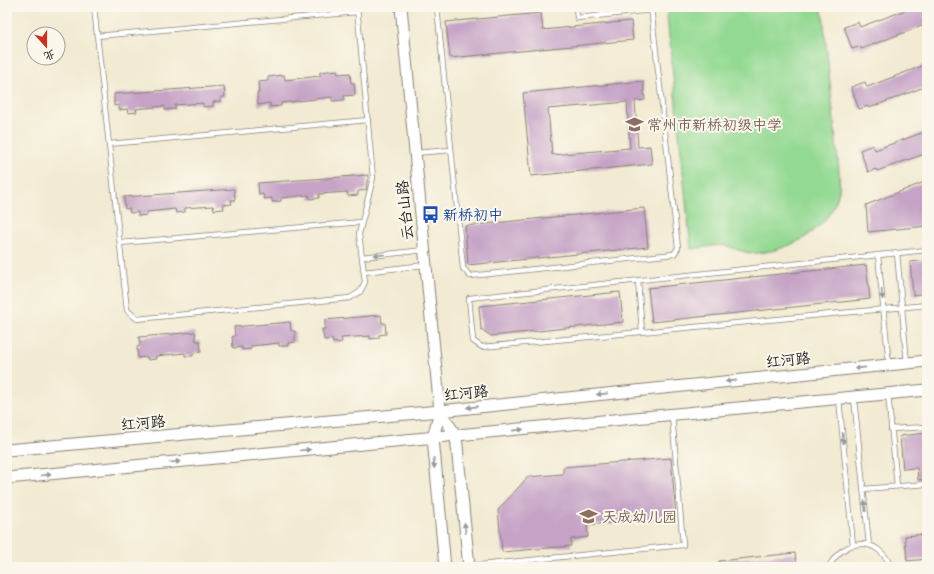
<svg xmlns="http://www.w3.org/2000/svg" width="934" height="574" font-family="'Patrick Hand','LXGW WenKai TC',sans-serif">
  <rect width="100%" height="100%" fill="#fbf7ec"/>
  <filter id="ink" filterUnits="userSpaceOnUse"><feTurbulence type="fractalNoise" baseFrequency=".025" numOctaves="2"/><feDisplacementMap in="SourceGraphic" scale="8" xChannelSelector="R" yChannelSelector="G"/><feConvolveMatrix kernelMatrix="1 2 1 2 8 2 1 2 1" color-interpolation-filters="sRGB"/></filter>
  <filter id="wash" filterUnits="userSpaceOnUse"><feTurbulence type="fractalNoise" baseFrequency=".012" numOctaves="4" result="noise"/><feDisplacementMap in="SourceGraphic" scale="16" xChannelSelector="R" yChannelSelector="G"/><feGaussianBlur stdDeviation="0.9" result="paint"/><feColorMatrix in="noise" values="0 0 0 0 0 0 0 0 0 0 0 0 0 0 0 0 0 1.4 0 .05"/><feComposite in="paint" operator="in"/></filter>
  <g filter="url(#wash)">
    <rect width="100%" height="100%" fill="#f2ead2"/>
    <path fill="#93d992" stroke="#587a57" d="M666,7H820L823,15L839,170C839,177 840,185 839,191C831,229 792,250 757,253C746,254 737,249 727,246C717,244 701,248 691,249Z"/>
    <g id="blocks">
      <path fill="#c5a2c6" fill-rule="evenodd" d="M914,7H927V24L861,49V46L852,49L844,27L858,22L860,27Z
        M541,13L543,30L631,21L633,40L450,58L446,22Z
        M927,64V86L869,108L868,106L859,109L851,87L865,82L867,87Z
        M337,70L338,74L350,73L351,83H354L355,95L344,96V100L332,101V97L281,103V106L270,107V103L258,105L257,93H259L258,82L268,81V77L284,75L285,80L320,76V72Z
        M643,81L645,100L635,101L638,147L650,146L652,164L531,176L523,93ZM627,102L630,148L552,155L548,109Z
        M224,86L225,97H221V101L213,102V106L203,107V103L175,105V109L165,110V106L136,109L137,112L128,113L127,109L119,110V105L114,106V94Z
        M927,131V153L877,171L876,169L868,172L860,150L873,145L875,150Z
        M368,175L366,190L358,191V195L348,196L347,192L319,194V198L310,199L309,195L281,198V201L272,202V198L264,199L263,194L259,195L258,183Z
        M927,181V226L868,232L866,205Z
        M234,189L235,200H231L232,204L223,205L224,209L214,210L213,206L185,208V212L176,213L175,209L147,212V215L138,216V212L130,213L129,208L125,209L124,197Z
        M644,208L648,247L468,265L465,226Z
        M927,260V293L913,295L910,262Z
        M866,265L870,299L652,322L648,288Z
        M620,292L623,322L491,336L481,329L479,306Z
        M381,315L382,323H385L386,334L379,335V338L370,339V336L341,338L342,342L333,343L332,339L324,340L322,329H325V320Z
        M290,322L291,331H295V342L288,343V346H279V343L251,346V349L242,350V347L233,348L232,337L235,336L234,327Z
        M195,332L196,341H200L201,352L193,353V356H185V353L156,356V359L148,360L147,357L138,358L137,347L140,346L139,337Z
        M927,433V479L918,480L917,468L903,469L900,436Z
        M671,458L676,517L587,525L588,537L571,539V546L502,552L498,510L528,477L563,474V467Z
        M927,534V559L907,561L905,536Z
        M795,553L797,567H719V561Z"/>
    </g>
  </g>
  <g filter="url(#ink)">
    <use href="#blocks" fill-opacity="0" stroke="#878377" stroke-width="1"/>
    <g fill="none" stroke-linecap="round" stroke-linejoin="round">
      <defs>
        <path id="service" d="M94,7L127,310L137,319L350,298L360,292L365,282L359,234L373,178L357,7
          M437,7L463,268L470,276L674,254L678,248L651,7
          M576,7L577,18L652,10
          M438,8L446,7
          M97,36L357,12
          M109,144L368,120
          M415,153L451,150
          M120,243L362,222
          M927,250L469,298L473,341L482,347L927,305
          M897,253L907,363
          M878,255L889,365
          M362,257L424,250
          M364,272L425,265
          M638,280L642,332
          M888,394L897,486
          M854,398L869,545
          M839,399L853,545
          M891,429L927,427
          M863,489L927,484
          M470,566L683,545L672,415
          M829,567C843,538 878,535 891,567"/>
        <path id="tertiary" d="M401,7L440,411L433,438L445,567
          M440,411L456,436L469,567
          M7,450L440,411L927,361
          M7,478L927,390"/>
      </defs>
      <use href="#service" stroke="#878377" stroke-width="6"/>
      <use href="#tertiary" stroke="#878377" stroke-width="13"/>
      <use href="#service" stroke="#fff" stroke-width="4.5"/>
      <use href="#tertiary" stroke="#fff" stroke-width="11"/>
    </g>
    <defs><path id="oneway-solid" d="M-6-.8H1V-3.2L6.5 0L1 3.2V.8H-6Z"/></defs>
    <g fill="#999">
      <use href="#oneway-solid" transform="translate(379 255) rotate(174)"/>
      <use href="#oneway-solid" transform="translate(882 294) rotate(85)"/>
      <use href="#oneway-solid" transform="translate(860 368) rotate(174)"/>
      <use href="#oneway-solid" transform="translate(731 381) rotate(174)"/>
      <use href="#oneway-solid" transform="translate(602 394) rotate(174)"/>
      <use href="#oneway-solid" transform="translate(472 407) rotate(174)"/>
      <use href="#oneway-solid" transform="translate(518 430) rotate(-6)"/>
      <use href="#oneway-solid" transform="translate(843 438) rotate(85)"/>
      <use href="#oneway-solid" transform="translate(305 450) rotate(-5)"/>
      <use href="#oneway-solid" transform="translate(175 462) rotate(-5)"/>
      <use href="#oneway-solid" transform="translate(434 463) rotate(86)"/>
      <use href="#oneway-solid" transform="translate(46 475) rotate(-5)"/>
      <use href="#oneway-solid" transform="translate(865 506) rotate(-96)"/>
      <use href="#oneway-solid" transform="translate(465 528) rotate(-96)"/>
    </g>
  </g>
  <defs>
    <symbol id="school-bare" viewBox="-9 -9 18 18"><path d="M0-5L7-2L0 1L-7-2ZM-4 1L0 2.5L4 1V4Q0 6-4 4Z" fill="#8d6e63" stroke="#fbf7ec" stroke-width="2.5" paint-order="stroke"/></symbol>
    <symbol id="bus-bare" viewBox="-9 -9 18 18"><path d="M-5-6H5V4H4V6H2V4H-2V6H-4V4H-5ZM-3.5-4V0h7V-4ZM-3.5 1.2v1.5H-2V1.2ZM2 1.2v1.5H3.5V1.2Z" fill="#1a4fb4" stroke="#fbf7ec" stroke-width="2.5" paint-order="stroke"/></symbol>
  </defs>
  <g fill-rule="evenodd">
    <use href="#school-bare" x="622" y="112" width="25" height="25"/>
    <use href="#bus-bare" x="418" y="202" width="25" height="25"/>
    <use href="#school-bare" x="576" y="504" width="25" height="25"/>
  </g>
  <g text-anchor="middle" stroke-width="4" stroke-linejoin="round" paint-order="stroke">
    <g font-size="15" fill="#785e54" stroke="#fbf7ec" text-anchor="start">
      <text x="647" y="130">常州市新桥初级中学</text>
      <text x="602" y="522">天成幼儿园</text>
    </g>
    <g font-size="15" fill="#1c1c1c" stroke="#fbf7ec">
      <text transform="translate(405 210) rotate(-96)" y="5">云台山路</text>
      <text transform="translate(788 360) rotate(-6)" y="5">红河路</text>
      <text transform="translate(466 393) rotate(-6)" y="5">红河路</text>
      <text transform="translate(143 423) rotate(-5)" y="5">红河路</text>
    </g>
    <g font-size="15" fill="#164399" stroke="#fbf7ec" text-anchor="start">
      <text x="443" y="220">新桥初中</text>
    </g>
  </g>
  <rect width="934" height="574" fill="none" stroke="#fbf7ec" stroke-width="24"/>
  <g transform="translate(46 46) rotate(159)"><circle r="19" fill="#fbf7ec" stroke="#a29f99"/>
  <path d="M0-3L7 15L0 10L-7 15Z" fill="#c8321e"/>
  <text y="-6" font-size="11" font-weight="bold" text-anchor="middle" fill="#1c1c1c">北</text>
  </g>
</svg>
